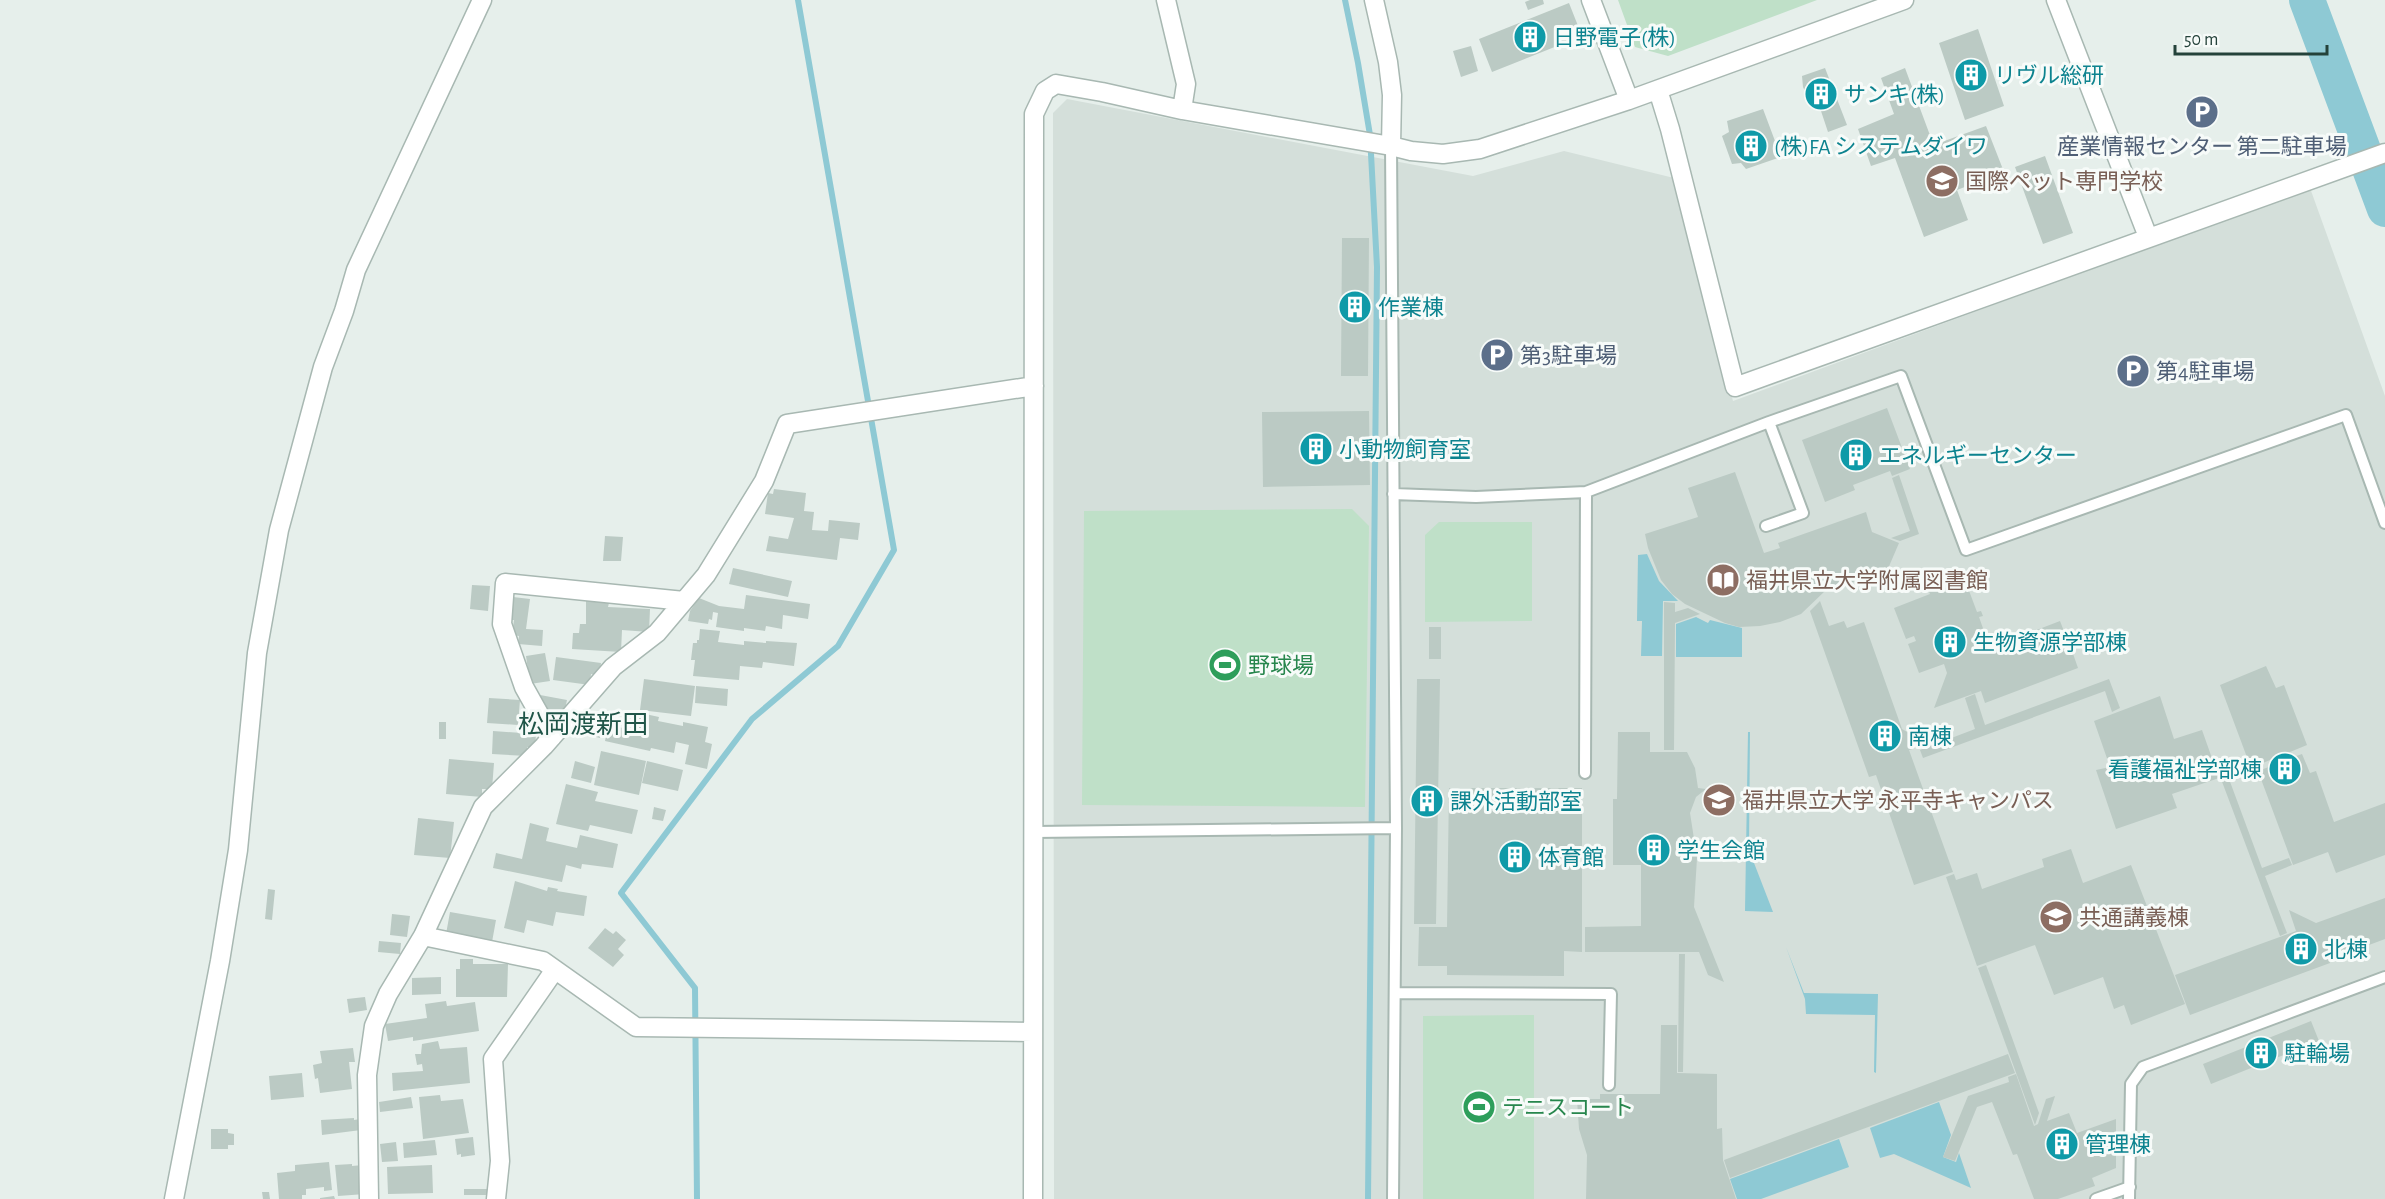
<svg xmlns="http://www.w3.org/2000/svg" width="2385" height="1199" font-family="'Alegreya Sans','Noto Sans JP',sans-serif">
  <rect width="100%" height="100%" fill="#e6efeb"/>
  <path fill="#d4dfda" d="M1067,99L1473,176L1564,151L1674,178L1733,401L2310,188L2385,396V1199H1054L1053,113Z"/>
  <path fill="#bfe0c8" d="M1618,0H1817L1668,56L1635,47Z
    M1352,509L1369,526L1365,807L1082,805L1084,511Z
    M1439,522H1532V621L1425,622V535Z
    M1534,1015V1199H1423V1016Z"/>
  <path fill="#8ec9d4" d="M1647,554L1659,581L1678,601H1663L1662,656H1641L1642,621H1637L1638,555Z
    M1696,617L1708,623L1710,620L1742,628V657H1676V624Z
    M1748,732H1750L1749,850L1773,912L1745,911Z
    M1786,947L1804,993L1878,994L1876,1073L1874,1072L1875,1015L1806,1014L1805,999Z
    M1939,1102L1951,1135L1943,1157L1956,1162L1959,1153L1971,1188L1894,1154L1880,1158L1870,1128Z
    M1839,1139L1849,1167L1761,1199H1737L1730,1179Z"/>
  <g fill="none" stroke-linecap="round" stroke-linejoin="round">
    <path stroke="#8ec9d4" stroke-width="6" d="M1345,0L1358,63L1370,135L1377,267L1368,1199
      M697,1199L695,988L621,893L752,719L838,646L894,550L798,0"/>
    <path stroke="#8ec9d4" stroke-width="36" d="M2307,0L2385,209"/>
  </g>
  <path fill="#bbcac4" d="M1530,0H1543L1544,4L1528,10L1525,2Z
    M1569,3L1582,36L1492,72L1479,39Z
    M1978,29L2004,106L1965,120L1939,43Z
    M1471,46L1478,71L1461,77L1453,51Z
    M1825,68L1847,125L1828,132L1818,102L1811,104L1803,87L1802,76Z
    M1905,68L1931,138L1923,143L1925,148L1986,126L2004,172L1957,190L1968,220L1924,237L1895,158L1871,166L1858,129L1894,114L1881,78Z
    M1763,109L1781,157L1746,169L1741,163L1732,164L1722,136L1729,132L1727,121Z
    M2045,156L2073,233L2043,244L2015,167Z
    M1342,238H1369L1368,376H1341Z
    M1887,408L1910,469L1892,476L1890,471L1853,485L1855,490L1825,502L1802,440Z
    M1369,411L1370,485L1263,487L1262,412Z
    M1735,472L1764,553L1780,548L1778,543L1866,512L1872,532L1899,543L1887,571L1825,591L1801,614L1780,622L1760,626L1739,627L1725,623L1685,604L1672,594L1661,580L1648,548L1645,534L1698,517L1688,488Z
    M1899,475L1919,534L1900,541L1891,538L1910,531L1892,478Z
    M774,489L806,493L804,511L814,512L812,530L828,531L829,520L860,523L858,540L840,538L837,560L766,551L769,536L788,539L794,518L765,514L768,493L773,494Z
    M605,536L623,537L621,561H603Z
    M733,568L792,581L788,597L729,584Z
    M1929,579L1933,580L1938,591L1965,580L1977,612L1981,611L1983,616L1979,617L1990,648L2060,621L2067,639L2076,635L2079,637L2080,645L2071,648L2078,668L1985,703L1981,691L1934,708L1947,673L1944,664L1919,673L1908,644L1916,641L1914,636L1906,639L1894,608L1930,594L1925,583Z
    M472,585L490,586L488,611L470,609Z
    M746,595L810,604L808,619L783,615L782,629L766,626L765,631L744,628V631L716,627L718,613L713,612L712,620L709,619L708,624L688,621L690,611L699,598L719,606L744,609Z
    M513,597L530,599L526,629L543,630L542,646L518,644L519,636L512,635L514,620H510Z
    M586,601L609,603L608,607L650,609L649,632L622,630L621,652L572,649L573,633H579L580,624H586Z
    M1820,601L1829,626L1844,621L1847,628L1864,622L1902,729L1928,744L1909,750L1953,872L1914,885L1876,775L1869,777L1810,611Z
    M1664,602L1675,603V612L1688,608L1700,614L1675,623L1674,750H1664Z
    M1429,627H1441V659H1429Z
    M700,629L720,631L718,642L744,645V641L766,643V641L797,643L794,666L763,662L762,668L740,666L739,680L693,676L695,660H691L693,643H697V640H699Z
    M545,653L550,681L530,684L526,656Z
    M556,657L601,663L599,676L591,674L590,685L553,680Z
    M2266,666L2276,688L2284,685L2307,745L2290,752L2291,758L2302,754L2310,773L2316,771L2334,822L2385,803V855L2336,873L2328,852L2293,865L2258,771L2285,761L2282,755L2251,768L2220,685Z
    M644,679L695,686L691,716L640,710Z
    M1417,679H1440L1436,924H1414Z
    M2109,679L2120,708L2112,712L2105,691L1923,758L1920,750L1975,729L1965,698L1975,694L1985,725Z
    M696,686L728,689L727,706L695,703Z
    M540,695L567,700L564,714L543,709Z
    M2160,696L2174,739L2202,730L2219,778L2172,794L2177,808L2116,829L2096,770L2110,767L2094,721Z
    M489,698L520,700L518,725L487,723Z
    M636,712L659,717L658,721L683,726V722L708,727L705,742L712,744L707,769L685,764L689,745L676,742L674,753L651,748L650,751L605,741L608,725L633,730Z
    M587,721L602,725L600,738L584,734Z
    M439,722H446V739H439Z
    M493,731L536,734L535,748L527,747V756L492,754Z
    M1618,732H1650V752H1687L1695,768L1698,788L1706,789L1696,797L1690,813L1697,858L1694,907L1724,982L1708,975L1699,952H1585V927L1641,926V865H1613V799H1617Z
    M601,751L646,761L639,795L594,785Z
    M449,759L494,763L492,789H482V797L446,794Z
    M2222,760L2262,868L2289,858L2292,865L2265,876L2287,933L2280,936L2215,763Z
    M575,761L595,767L591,783L571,778Z
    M647,761L683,770L678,791L642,783Z
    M566,784L598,792L595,801L638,810L632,834L590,825L588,831L556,824Z
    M1449,788H1582V952L1564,951V976L1447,975V966H1418L1419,927H1447Z
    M654,807L666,810L663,821L652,819Z
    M418,818L454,822L450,858L414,855Z
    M530,823L549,828L546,841L577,848L580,835L618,844L613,868L582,864L581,869L566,865L562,882L493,868L496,853L522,859Z
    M2071,849L2083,883L2131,865L2185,1004L2131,1025L2124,1005L2114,1009L2103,977L2054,995L2035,945L1977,966L1946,877L1954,874L1956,880L1977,873L1982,889L2044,867L2042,859Z
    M515,881L547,891L548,887L558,889L557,891L587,896L584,916L556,912L553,926L527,920L524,933L504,928Z
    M268,889L275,890L272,920L265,919Z
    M2385,898V939L2329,960L2330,963L2190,1015L2175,975L2296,931L2289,910L2316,923Z
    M450,912L496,920L492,942L446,934Z
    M392,914L410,916L407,937L390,935Z
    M605,928L613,934L616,931L626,940L618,949L624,955L613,967L588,948Z
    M379,941L401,943L400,954L378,952Z
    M1679,954H1685L1683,1072H1678Z
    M460,959H473V964H508L507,997H456V969H460Z
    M1986,965L2039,1113L2035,1125L1978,968Z
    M441,977V994L412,995V978Z
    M365,997L367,1010L349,1013L347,999Z
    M446,1001L447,1006L475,1002L479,1031L413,1041V1037L388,1041L385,1024L427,1018L425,1004Z
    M2311,1021L2319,1041L2211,1084L2203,1064Z
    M1661,1025H1677V1073L1717,1074V1129L1722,1128L1723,1160L1736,1199H1586L1587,1155L1579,1129L1577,1099H1600V1094H1660Z
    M438,1041L440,1049L467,1047L470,1083L393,1091L392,1073L423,1071L422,1064L417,1065L415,1054H421L422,1044Z
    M353,1048L355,1062H349L352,1089L320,1093L318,1078L315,1079L313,1065L322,1063L320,1051Z
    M2008,1054L2015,1073L1730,1178L1724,1160Z
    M302,1073L304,1097L271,1100L269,1076Z
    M2016,1074L2034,1126L2038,1124L2046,1099L2055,1096L2047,1121L2069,1113L2077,1133L2116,1119V1168L2092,1178L2095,1186L2058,1199H2034L2017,1154L2013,1155L1992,1102L1977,1107L1955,1161L1943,1157L1968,1096L2009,1082L2008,1077Z
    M440,1095L441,1101L463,1099L469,1133L423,1139L419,1097Z
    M411,1097L413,1108L380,1112L379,1102Z
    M354,1118V1120L360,1119L361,1130L322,1135L321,1120Z
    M211,1129H228V1133L234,1134V1145H228V1149H211Z
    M473,1137L475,1155L461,1157V1154L457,1155L455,1139Z
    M435,1140L437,1155L404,1158L403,1143Z
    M396,1142L398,1161L382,1162L380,1144Z
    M329,1162L332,1190L324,1191V1187L306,1189V1195H302V1199H279L277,1173L295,1171V1165Z
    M352,1164V1166L363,1165L365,1194L338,1196L335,1165Z
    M432,1165L433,1193L388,1194L387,1167Z
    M464,1189H495V1195H464Z
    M262,1192H269L270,1199H263Z
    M334,1196L335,1199H320V1198Z"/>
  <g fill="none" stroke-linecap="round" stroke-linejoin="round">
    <defs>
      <path id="lane" d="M1391,146L1396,828L1393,1199
        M1393,494L1476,497L1586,492L1769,422L1901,376L1966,550L2346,415L2385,523
        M1766,526L1803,513L1769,422
        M1585,773L1586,492
        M1034,832L1396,828
        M1395,993L1611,994L1609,1085
        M2096,1199L2130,1187
        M2129,1199L2131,1084L2143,1067L2385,977"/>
      <path id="street" d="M1166,0L1186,84L1182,110L1391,146L1411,151L1443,154L1480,149L1629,100L1904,0
        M1374,0L1388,62L1392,95L1391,146
        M1591,0L1629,100
        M2056,0L2148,237
        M1658,90L1670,129L1735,387L2385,153
        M552,737L524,687L502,624L505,583L684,601
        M423,936L543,961L636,1027L1033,1032
        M174,1199L220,961L238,850L257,653L279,530L323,367L344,311L356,270L482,0
        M369,1199L367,1075L374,1026L388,994L423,936L483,807L544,746L613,667L657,633L706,575L764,481L787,424L1034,386
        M496,1199L500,1161L493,1059L554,971
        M1033,1199L1034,114L1045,91L1056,84L1102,92L1182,110"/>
    </defs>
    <use href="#lane" stroke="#a8b8b2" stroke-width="14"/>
    <use href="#street" stroke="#a8b8b2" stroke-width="21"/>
    <use href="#lane" stroke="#fff" stroke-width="10"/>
    <use href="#street" stroke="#fff" stroke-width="18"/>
  </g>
  <defs>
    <symbol id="building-disc" viewBox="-11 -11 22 22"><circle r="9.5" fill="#0f9aa8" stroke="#f7fbf9"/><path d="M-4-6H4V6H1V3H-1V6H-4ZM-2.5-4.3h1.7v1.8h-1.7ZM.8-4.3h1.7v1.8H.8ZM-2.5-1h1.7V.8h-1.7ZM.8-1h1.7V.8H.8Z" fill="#fff"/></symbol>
    <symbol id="parking-disc" viewBox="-11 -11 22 22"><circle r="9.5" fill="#5c6f8a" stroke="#f7fbf9"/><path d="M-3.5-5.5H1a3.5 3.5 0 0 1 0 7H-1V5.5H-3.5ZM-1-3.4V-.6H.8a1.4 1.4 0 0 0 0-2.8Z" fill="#fff"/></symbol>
    <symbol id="university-disc" viewBox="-11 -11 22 22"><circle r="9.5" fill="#8d6e63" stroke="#f7fbf9"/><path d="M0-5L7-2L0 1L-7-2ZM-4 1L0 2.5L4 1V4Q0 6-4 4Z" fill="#fff"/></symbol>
    <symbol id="library-disc" viewBox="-11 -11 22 22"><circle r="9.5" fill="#8d6e63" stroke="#f7fbf9"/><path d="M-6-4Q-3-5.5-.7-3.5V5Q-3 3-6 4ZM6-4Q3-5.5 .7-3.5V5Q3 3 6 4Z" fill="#fff"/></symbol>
    <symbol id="stadium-disc" viewBox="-11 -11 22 22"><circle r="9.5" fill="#2e9e5b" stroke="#f7fbf9"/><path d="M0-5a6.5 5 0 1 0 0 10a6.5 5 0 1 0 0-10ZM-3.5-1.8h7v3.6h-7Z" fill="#fff"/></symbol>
  </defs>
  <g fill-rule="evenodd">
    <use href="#building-disc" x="1511" y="18" width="38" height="38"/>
    <use href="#building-disc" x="1952" y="56" width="38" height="38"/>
    <use href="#building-disc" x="1802" y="75" width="38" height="38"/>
    <use href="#parking-disc" x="2183" y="93" width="38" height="38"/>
    <use href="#building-disc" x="1732" y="127" width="38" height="38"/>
    <use href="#university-disc" x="1923" y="162" width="38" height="38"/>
    <use href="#building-disc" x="1336" y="288" width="38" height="38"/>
    <use href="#parking-disc" x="1478" y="336" width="38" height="38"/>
    <use href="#parking-disc" x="2114" y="352" width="38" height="38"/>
    <use href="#building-disc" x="1297" y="430" width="38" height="38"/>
    <use href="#building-disc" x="1837" y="436" width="38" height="38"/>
    <use href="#library-disc" x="1704" y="561" width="38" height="38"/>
    <use href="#building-disc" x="1931" y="623" width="38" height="38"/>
    <use href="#stadium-disc" x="1206" y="646" width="38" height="38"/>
    <use href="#building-disc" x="1866" y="717" width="38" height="38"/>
    <use href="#building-disc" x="2266" y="750" width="38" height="38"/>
    <use href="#university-disc" x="1700" y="781" width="38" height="38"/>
    <use href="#building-disc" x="1408" y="782" width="38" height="38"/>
    <use href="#building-disc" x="1635" y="831" width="38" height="38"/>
    <use href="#building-disc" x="1496" y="838" width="38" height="38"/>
    <use href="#university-disc" x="2037" y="898" width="38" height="38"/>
    <use href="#building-disc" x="2282" y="930" width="38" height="38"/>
    <use href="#building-disc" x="2242" y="1034" width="38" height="38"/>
    <use href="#stadium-disc" x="1460" y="1088" width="38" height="38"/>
    <use href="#building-disc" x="2043" y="1125" width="38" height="38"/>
  </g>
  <g text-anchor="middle" stroke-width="6" stroke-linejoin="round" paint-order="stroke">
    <g font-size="22" fill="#0d838f" stroke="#f7fbf9" text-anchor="start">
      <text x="1553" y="45">日野電子(株)</text>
      <text x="1994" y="83">リヴル総研</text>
      <text x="1844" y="102">サンキ(株)</text>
      <text x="1774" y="154">(株)FA システムダイワ</text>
      <text x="1378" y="315">作業棟</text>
      <text x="1339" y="457">小動物飼育室</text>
      <text x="1879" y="463">エネルギーセンター</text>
      <text x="1973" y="650">生物資源学部棟</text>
      <text x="1908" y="744">南棟</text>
      <text x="2262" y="777" text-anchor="end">看護福祉学部棟</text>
      <text x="1450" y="809">課外活動部室</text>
      <text x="1677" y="858">学生会館</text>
      <text x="1538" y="865">体育館</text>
      <text x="2324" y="957">北棟</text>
      <text x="2284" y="1061">駐輪場</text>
      <text x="2085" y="1152">管理棟</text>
    </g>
    <g font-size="22" fill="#4e5e75" stroke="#f7fbf9" text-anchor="start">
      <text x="2202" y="154" text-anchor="middle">産業情報センター 第二駐車場</text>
      <text x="1520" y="363">第3駐車場</text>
      <text x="2156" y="379">第4駐車場</text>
    </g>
    <g font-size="22" fill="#785e54" stroke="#f7fbf9" text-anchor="start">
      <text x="1965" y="189">国際ペット専門学校</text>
      <text x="1746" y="588">福井県立大学附属図書館</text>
      <text x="1742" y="808">福井県立大学 永平寺キャンパス</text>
      <text x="2079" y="925">共通講義棟</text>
    </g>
    <g font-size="22" fill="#27864d" stroke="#f7fbf9" text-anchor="start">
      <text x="1248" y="673">野球場</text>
      <text x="1502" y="1115">テニスコート</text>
    </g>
    <g font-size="26" fill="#1f5548" stroke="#f7fbf9">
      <text x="583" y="733">松岡渡新田</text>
    </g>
  </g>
  <path d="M2175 45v9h152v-9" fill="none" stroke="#24423a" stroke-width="3"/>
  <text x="2184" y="45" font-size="18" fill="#24423a" stroke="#f7fbf9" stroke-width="4.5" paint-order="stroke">50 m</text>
</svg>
